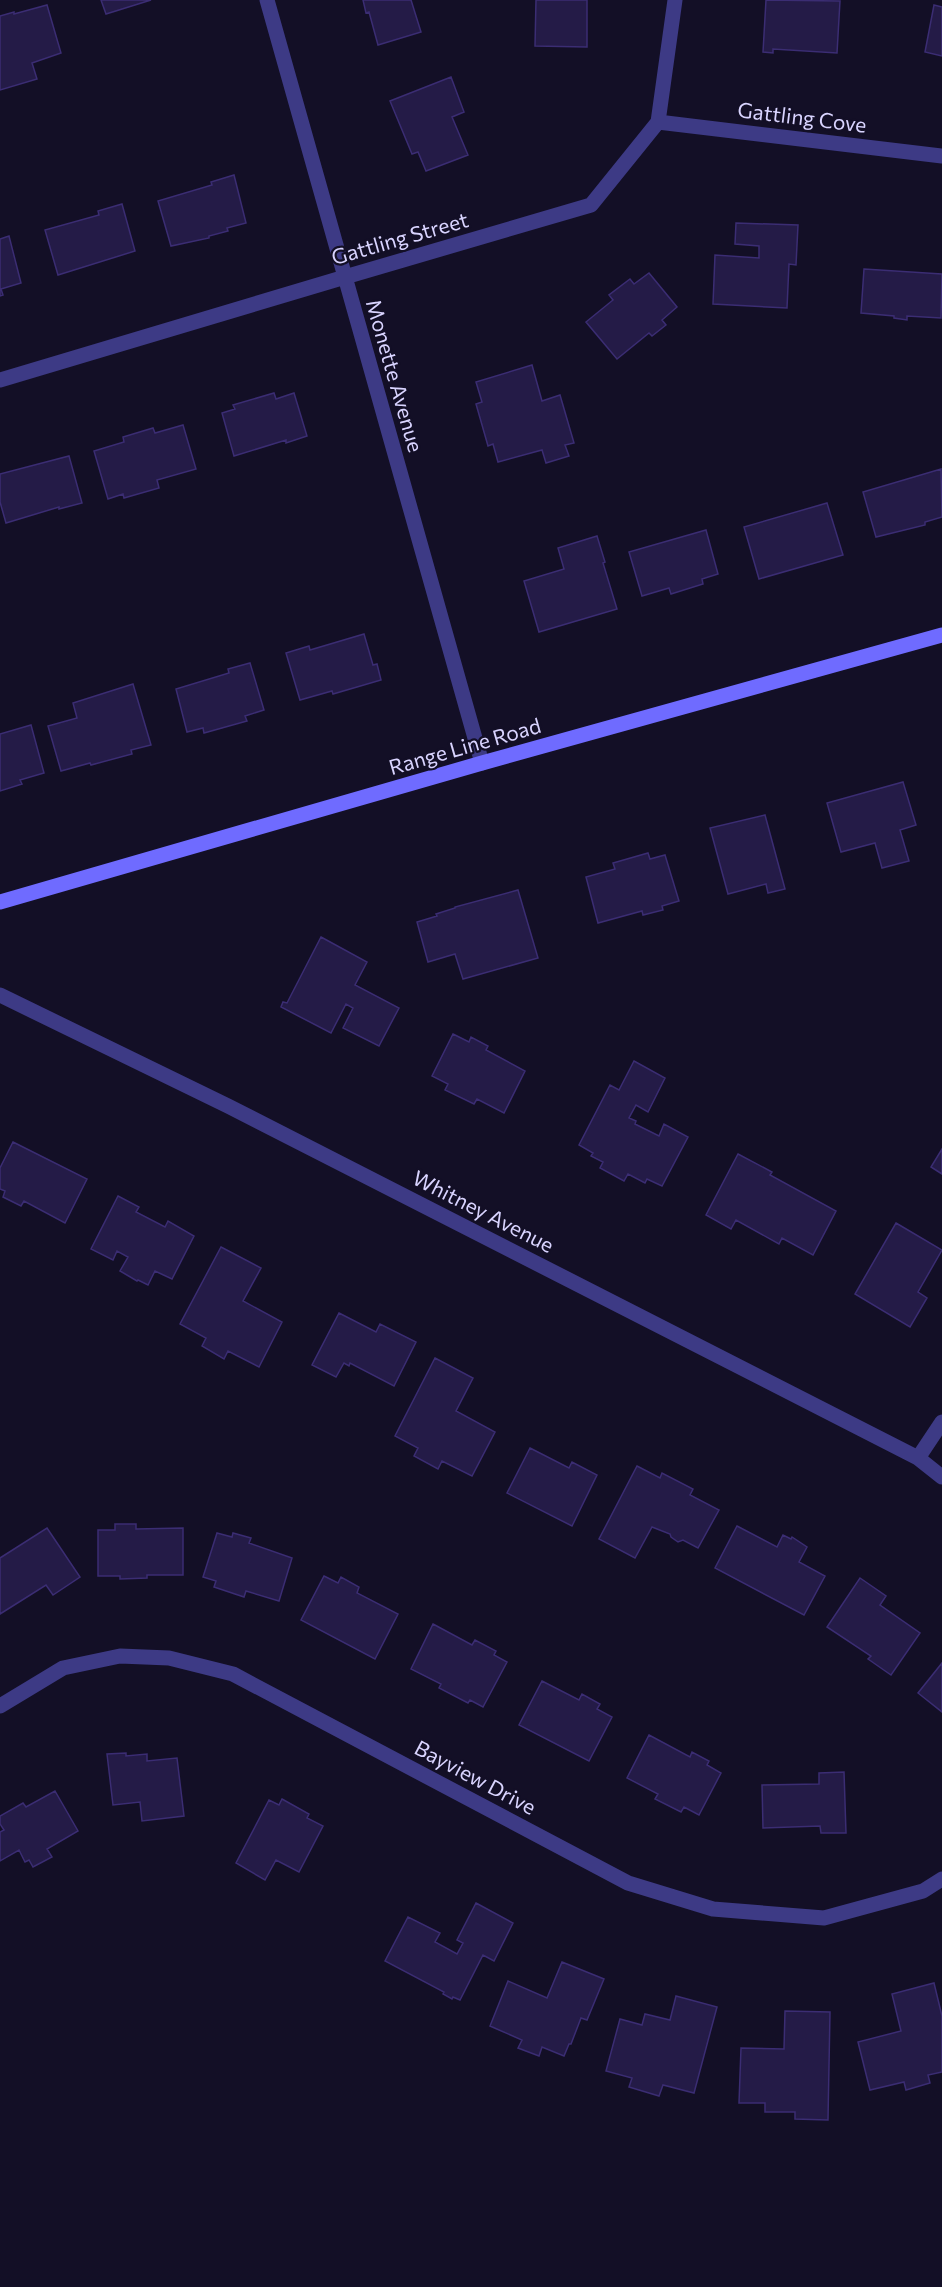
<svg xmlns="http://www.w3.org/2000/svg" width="942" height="2287" font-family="Commissioner,sans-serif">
  <rect width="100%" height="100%" fill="#130f26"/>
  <path fill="#241b47" stroke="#3b2d73" stroke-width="1.5" d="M101,0H151L106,14Z
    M363,0H411L421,32L378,45L369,12L366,13Z
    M536,0H587V47L535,46Z
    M766,0L840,1L837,53L773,49V53L763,52Z
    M47,5L61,53L32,63L37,79L0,90V16L14,12V14Z
    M934,5L942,7V56L925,52Z
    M451,77L464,112L452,117L468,155L426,171L418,152L412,154L390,101Z
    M234,175L246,223L227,228L228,231L209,236V238L171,246L158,201L212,185L211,182Z
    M122,204L135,251L58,275L45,230L99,215L98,211Z
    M736,223L798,225L796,265L789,264L787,308L713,304L715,255L759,258V246L735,244Z
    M9,236L21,283L1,289L3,295L0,296V239Z
    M864,269L942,274L941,318L907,316V320L894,318V316L861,313Z
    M649,273L677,307L662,320L666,325L652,336L649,333L617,359L586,322L613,300L609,295L630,279L634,284Z
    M532,365L542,401L560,395L574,443L565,445L569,456L546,463L542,450L498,462L493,444L488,446L476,404L482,402L476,382Z
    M274,393L276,399L294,393L307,436L286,443V440L234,456L222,413L235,409L233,405Z
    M183,425L196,469L157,480L159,488L124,498L123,494L108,499L94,451L124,442L123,437L153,428L155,433Z
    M69,456L82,503L59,509V507L6,523L0,502V474Z
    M941,469L942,517L925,522V525L876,537L863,492Z
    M827,503L843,555L759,579L744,527Z
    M706,530L718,574L702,579L703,584L671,594L669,588L642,596L629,552Z
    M597,536L605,562L603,563L617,609L539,632L524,581L564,569L558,548Z
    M364,634L373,665L377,664L381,680L333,694L332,691L300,700L286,653L309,646L310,650Z
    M250,663L264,710L245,716L247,721L204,733L203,728L187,732L176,689L229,673L228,669Z
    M133,684L151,745L131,750L132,754L91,765L90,763L61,771L48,726L77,718L73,703Z
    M31,725L44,773L20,780L22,784L0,791V734Z
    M903,782L916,825L900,830L909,861L882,868L875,843L841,852L827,803Z
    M765,815L785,889L768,893L766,884L728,894L710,828Z
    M648,853L650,859L665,855L679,901L662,906L663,910L643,915L642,911L598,923L586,877L615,869L613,863Z
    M518,890L538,958L463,979L455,954L428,962L417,922L437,916L436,914L455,908V907Z
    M321,937L367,962L355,985L399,1008L379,1046L343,1028L353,1008L346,1004L331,1033L281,1007L283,1002L287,1003Z
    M453,1034L469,1042L471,1037L488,1046L486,1050L525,1071L504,1113L477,1099L474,1104L445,1090L448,1084L432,1076Z
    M634,1061L665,1078L648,1112L636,1105L629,1118L636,1121L635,1124L659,1136L664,1124L688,1137L662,1186L647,1179L645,1183L628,1174L624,1181L600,1168L603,1162L591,1156L593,1153L579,1145L610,1085L619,1090Z
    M13,1142L87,1179L65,1223L24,1201L21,1206L3,1197L5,1191L0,1189V1168Z
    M942,1149V1174L931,1167Z
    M738,1154L772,1172L770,1175L836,1211L813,1255L782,1238L779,1244L736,1220L731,1229L706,1215Z
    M118,1196L139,1207L136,1212L165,1227L168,1221L194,1236L172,1279L155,1271L148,1285L138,1280L137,1281L120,1271L128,1257L117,1251L113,1260L91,1249Z
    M896,1223L942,1250L918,1292L927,1298L910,1327L855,1294Z
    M221,1247L261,1268L243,1301L282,1322L259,1367L228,1351L224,1359L202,1346L206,1338L180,1324Z
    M339,1313L376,1332L380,1324L416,1342L394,1386L350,1363L349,1366L344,1363L336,1377L312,1365Z
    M435,1358L473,1378L456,1411L495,1432L472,1476L442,1461L438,1469L414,1456L418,1448L395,1436Z
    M530,1448L569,1468L572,1462L597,1475L572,1526L507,1493Z
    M637,1466L660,1478L662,1473L693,1489L690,1495L719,1510L698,1548L683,1540L678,1542L671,1537L670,1534L652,1527L635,1558L599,1539Z
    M115,1524H136V1529L183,1528V1575H147V1578L120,1579V1576H98V1530H115Z
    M737,1526L777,1547L783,1535L791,1539L792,1537L807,1547L799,1562L825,1576L804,1615L715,1568Z
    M47,1528L80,1577L53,1595L46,1585L0,1614V1558Z
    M217,1533L232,1537L233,1533L251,1538L249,1543L292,1558L279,1601L246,1591L244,1597L214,1587L216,1581L203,1577Z
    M324,1576L338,1583L341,1577L359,1587L357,1593L398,1614L375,1659L301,1620Z
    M860,1578L886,1596L880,1605L920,1633L891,1675L868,1659L871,1656L827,1627Z
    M433,1624L472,1645L475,1640L496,1651L494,1655L507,1662L483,1707L470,1700L468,1703L439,1688L441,1684L411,1669Z
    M942,1663V1712L918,1693Z
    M542,1681L579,1700L582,1694L600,1704L597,1709L612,1717L589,1761L519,1725Z
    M649,1735L690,1757L692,1752L709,1761L707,1765L721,1773L699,1815L684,1807L681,1812L655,1799L658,1794L627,1778Z
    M126,1753V1756L147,1754V1761L177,1758L184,1816L142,1821L140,1802L113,1805L107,1754Z
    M844,1772L846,1833H821L820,1826L763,1828L762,1785L819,1784V1773Z
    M55,1791L78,1831L47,1849L52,1857L33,1867L29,1860L25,1862L19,1850L0,1861V1832L4,1830L0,1824V1816L23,1803L26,1807Z
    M282,1799L309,1814L307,1818L323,1826L299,1872L276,1860L265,1880L236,1863L269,1800L279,1805Z
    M476,1903L513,1923L494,1961L483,1955L460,2000L453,1997L452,1999L443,1994L444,1992L385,1961L408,1917L440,1933L435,1942L457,1954L463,1943L457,1940Z
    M562,1962L604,1979L587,2020L581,2018L571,2044H569L564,2056L542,2047L539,2056L518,2048L522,2040L490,2026L508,1981L547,1998Z
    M934,1983L942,2016V2072L928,2075L930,2083L906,2090L904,2082L870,2090L858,2042L901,2031L892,1994Z
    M676,1996L717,2007L694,2093L663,2085L659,2096L629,2087L632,2078L606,2071L620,2019L642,2025L645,2014L670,2020Z
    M785,2011L830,2012L828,2120L795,2119V2112H765V2103H739L741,2048L784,2049Z"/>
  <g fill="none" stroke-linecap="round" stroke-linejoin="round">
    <path stroke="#3d3a85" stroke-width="15" d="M267,0L482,763
      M658,122L942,156
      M0,380L345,277L591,205L658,122L675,0
      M0,995L228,1106L918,1458L942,1477
      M918,1458L942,1422
      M0,1706L63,1668L120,1656L169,1658L233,1674L628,1883L713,1909L824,1918L923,1891L942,1879"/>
    <path stroke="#6f6bff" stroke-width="15" d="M0,902L482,763L942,635"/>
  </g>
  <g text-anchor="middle" stroke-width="4.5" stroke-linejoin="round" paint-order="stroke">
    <g font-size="21" fill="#d9d4ff" stroke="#130f26">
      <text transform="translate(802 118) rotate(7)" y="7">Gattling Cove</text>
      <text transform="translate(400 239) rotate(-16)" y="7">Gattling Street</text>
      <text transform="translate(394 376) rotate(74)" y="7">Monette Avenue</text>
      <text transform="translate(465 747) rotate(-16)" y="7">Range Line Road</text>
      <text transform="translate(483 1212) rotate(27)" y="7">Whitney Avenue</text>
      <text transform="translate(475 1778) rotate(28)" y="7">Bayview Drive</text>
    </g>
  </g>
</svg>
